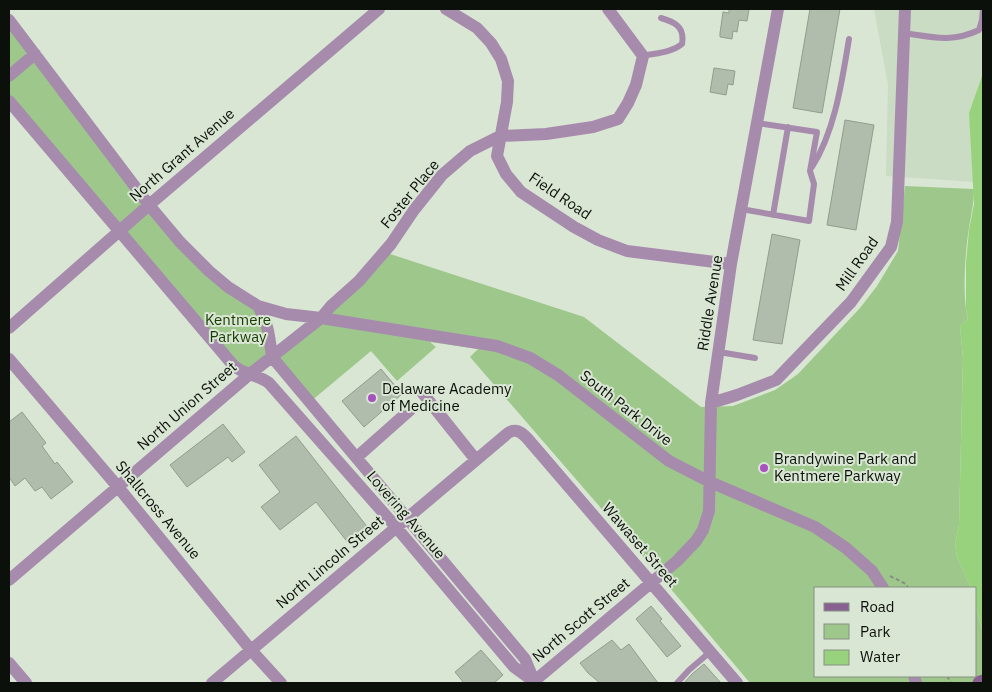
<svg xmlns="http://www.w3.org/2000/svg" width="992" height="692" font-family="'IBM Plex Sans',sans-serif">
  <rect width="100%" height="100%" fill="#d9e6d4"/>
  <path fill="#cadcc3" d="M874,9H983V73L969,113L974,182L886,176L888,85Z"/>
  <path fill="#9ec88b" d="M9,20L180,242L258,306L272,356L384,252L584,317L701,407L733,406L775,390L798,374L860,308L877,286L898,251L905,186L974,189C974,203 971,215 969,228C965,252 962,296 968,319L960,326L963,358L959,525L955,544L957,557L971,588H816V676H976V607L983,634V683H750L665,582L470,357L478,349L430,342L436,347L397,381L371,351L310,402L272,357L242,371L9,101Z"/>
  <path fill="#98d27d" d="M983,73V634L976,607V588H971L957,557L955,544L959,525L963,358L960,326L968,319L966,309V263L969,230L974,204L969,113Z"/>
  <path fill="#b1bdac" stroke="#929d8d" d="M729,9H749L747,21L739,20L737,32L733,31L732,39L720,37V33L723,12L729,13Z
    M810,9H840L822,113L793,108Z
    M714,68L735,71L733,85L728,84L726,95L710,92Z
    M845,120L874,125L856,230L827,225Z
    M772,234L800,240L782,344L753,340Z
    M381,369L402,394L364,427L342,401Z
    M22,412L46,443L42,446L55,464L57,462L73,482L51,499L42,487L35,491L25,478L15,486L9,477V422Z
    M223,424L245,452L232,462L228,457L187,487L170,465Z
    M296,436L369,529L349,544L316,502L280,530L261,507L280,492L259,465Z
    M651,606L662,619L660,621L681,646L667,657L636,619Z
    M612,640L621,650L629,644L658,683H600L588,673L580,663Z
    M481,650L503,675L494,683H464L455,672Z
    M704,664L721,683H684L692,674Z"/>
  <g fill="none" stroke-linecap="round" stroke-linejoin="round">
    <path stroke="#868f82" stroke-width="2" stroke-dasharray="4 2.5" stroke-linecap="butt" d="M890,576L906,584L908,588
      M947,676L951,683"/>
    <path stroke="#a68bad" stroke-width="6" d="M904,33C932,37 952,43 979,30L982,20L983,9
      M643,56C656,53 671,53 682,44C685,27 675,22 661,18
      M812,167C835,131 842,81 849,39
      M741,209L809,221L814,184L810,171L817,132L757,123
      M773,215L788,127
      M719,352L755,358
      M677,683L689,670L710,652"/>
    <path stroke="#a68bad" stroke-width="12" d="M446,9L477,28L491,43L501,59L508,81L507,102L497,156L506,174L521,192L574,227L598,240L627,251L731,264
      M9,20L149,205L180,242L209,271L228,287L258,306L286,314L321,318L497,346L530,358L558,375L669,461L710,482L815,527L846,548L872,571L883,588
      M9,76L35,54
      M9,101L233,365C243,375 258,374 269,383L396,527L514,667L536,683
      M258,306C269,326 269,335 272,357L525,659L534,681
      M9,328L149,205L379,9
      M9,359L118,487L251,650L281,683
      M421,391L476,460
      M711,403L737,395L776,380L851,302L891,247L897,222L905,9
      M357,457L410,410
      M9,580L250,374L321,318L331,306L359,281L391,244L414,210L442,175L470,151L500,136L546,134L593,127L618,119L628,103L636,85L643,56L608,9
      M9,663L26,683
      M914,676L916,683
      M212,683L508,433C516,428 521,432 527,438L737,683
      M532,683L677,561L696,541L703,530L709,511L711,403L731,264L778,9"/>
    <path stroke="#886192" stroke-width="15" d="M980,683L983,682"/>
  </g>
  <g fill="#a852bf" stroke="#d9e6d4" stroke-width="2">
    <circle cx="372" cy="398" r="5"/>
    <circle cx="764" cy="468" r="5"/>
  </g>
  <g text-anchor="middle" stroke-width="4" stroke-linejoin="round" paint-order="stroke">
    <g font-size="15" fill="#0c100a" stroke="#d9e6d4">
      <text transform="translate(182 155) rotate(-41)" y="5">North Grant Avenue</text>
      <text transform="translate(410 194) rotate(-51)" y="5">Foster Place</text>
      <text transform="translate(560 196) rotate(34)" y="5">Field Road</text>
      <text transform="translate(857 264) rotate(-55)" y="5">Mill Road</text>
      <text transform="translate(710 303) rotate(-81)" y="5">Riddle Avenue</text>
      <text transform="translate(187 406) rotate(-41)" y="5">North Union Street</text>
      <text transform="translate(626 408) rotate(38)" y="5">South Park Drive</text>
      <text transform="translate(158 510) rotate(50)" y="5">Shallcross Avenue</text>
      <text transform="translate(406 515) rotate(49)" y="5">Lovering Avenue</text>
      <text transform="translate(640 545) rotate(49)" y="5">Wawaset Street</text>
      <text transform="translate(330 562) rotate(-40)" y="5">North Lincoln Street</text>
      <text transform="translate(581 620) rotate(-40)" y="5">North Scott Street</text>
    </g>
    <g font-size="15" fill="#173b00" stroke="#d9e6d4">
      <text x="238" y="325">Kentmere<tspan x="238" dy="17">Parkway</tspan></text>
    </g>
    <g font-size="15" fill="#0c100a" stroke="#d9e6d4" text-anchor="start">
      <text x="382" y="394">Delaware Academy<tspan x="382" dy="17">of Medicine</tspan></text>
      <text x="774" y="464">Brandywine Park and<tspan x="774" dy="17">Kentmere Parkway</tspan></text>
    </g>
  </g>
  <rect width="992" height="692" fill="none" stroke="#0c100a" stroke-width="20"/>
  <rect x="814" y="587" width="162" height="90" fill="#d9e6d4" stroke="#879083"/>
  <rect x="824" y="603" width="25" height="8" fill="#886192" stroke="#879083"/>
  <text x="860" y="612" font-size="15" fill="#0c100a">Road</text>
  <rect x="824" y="624" width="25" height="15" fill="#9ec88b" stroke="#879083"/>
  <text x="860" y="637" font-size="15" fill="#0c100a">Park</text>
  <rect x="824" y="650" width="25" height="15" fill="#98d27d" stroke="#879083"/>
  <text x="860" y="662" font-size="15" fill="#0c100a">Water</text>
</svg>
